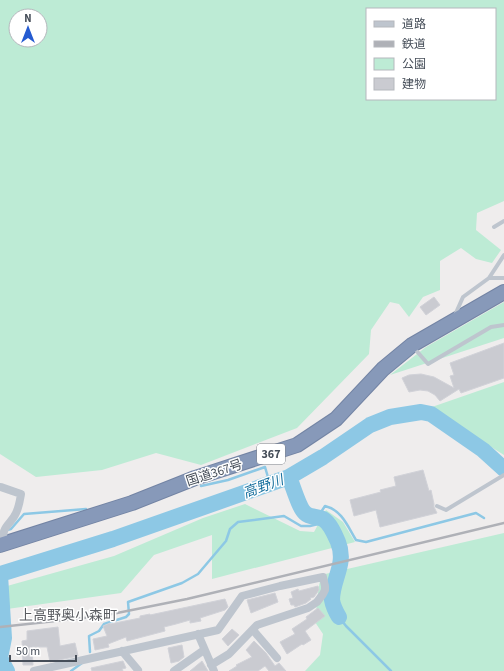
<svg xmlns="http://www.w3.org/2000/svg" width="504" height="671" font-family="'Source Sans 3','Noto Sans JP',sans-serif">
  <rect width="100%" height="100%" fill="#efeded"/>
  <path fill="#bdebd5" fill-rule="evenodd" d="M0,0H504V201L477,213L476,230L501,250L492,263L476,259L461,248L440,261V290L423,297L409,317L399,304L390,302L371,330L369,354L297,428L201,465L156,453L102,470L36,477L0,454ZM367,9H495V99H367ZM16,16H40V40H16Z
    M504,302V338L390,375L426,347Z
    M504,382V455L429,408Z
    M245,504L300,531L314,532L326,510L343,522L355,542L212,579V535L154,555L121,593L0,610V588L114,556L203,518Z
    M504,533V671H305L320,655L323,634L315,622L318,592L321,575Z"/>
  <g fill="none" stroke-linecap="round" stroke-linejoin="round">
    <path stroke="#8dc8e5" stroke-width="2.5" d="M201,486L228,480L265,467L270,484
      M7,530L11,529L24,514L86,509
      M339,617L346,626L391,671
      M90,652L89,636L99,631L104,624L126,617L129,614L128,602L182,583L198,574L226,541L230,529L238,522L284,516L301,526H310L318,524L321,512L325,506C342,510 348,527 356,540L366,542L476,513L484,518
      M71,671L82,663"/>
    <path stroke="#8dc8e5" stroke-width="16" d="M289,477C293,486 299,508 305,513C310,518 317,516 323,519C330,523 335,535 338,542C347,564 332,579 332,600C333,606 336,612 339,617
      M0,574L113,539L289,477L323,457L370,425L390,417L421,412L431,414L483,450L504,469
      M0,575L4,638L0,658L7,671"/>
  </g>
  <path fill="#cacbd1" stroke="#d1d2d8" d="M434,297L440,305L426,315L420,307Z
    M504,343V378L461,393L459,389L440,401L435,395L428,391L420,390L409,392L402,378L409,375L421,374L434,377L454,388L450,376L454,375L450,363Z
    M423,470L429,491L431,490L434,504V507L437,513L380,527L376,510L354,516L350,500L381,492L380,490L396,486L394,477Z
    M318,586L319,590L314,597L310,598L311,599L306,603L295,607L294,605H291L289,599L293,598L291,592L298,589L299,591Z
    M275,593L278,602L251,613L247,600Z
    M225,599L228,607L225,610L200,618L201,621L190,623V620L176,624L164,627L165,631L127,641L126,637L108,644L109,647L95,650L93,639L107,636L103,626L110,623V624L140,618V616L150,614V615Z
    M318,608L325,616L305,631L311,640L303,645L302,644L287,654L280,642L295,634L292,629L307,619L306,617Z
    M58,627L60,646L75,643L78,656L50,662L47,647H32L33,665H23L22,641L27,640V631Z
    M232,629L239,635L228,646L222,639Z
    M254,641L266,653L275,666L279,663L286,671H269L265,666L258,671H229L237,666L236,665L252,657L246,650Z
    M182,645L184,657L179,661L171,663L168,648Z
    M123,661L126,668L122,669L123,671H92L91,668Z
    M202,661L208,671H190Z"/>
  <g fill="none" stroke-linecap="round" stroke-linejoin="round">
    <defs>
      <path id="highway" d="M0,545L132,503L195,478L297,445L336,419L383,369L412,345L504,292"/>
    </defs>
    <use href="#highway" stroke="#7384a4" stroke-width="16"/>
    <path stroke="#bec5ce" stroke-width="4" d="M494,227L504,221
      M489,278H504
      M455,315L463,297L489,278L504,255
      M414,348L428,364L491,327L504,325
      M437,506L446,510L504,475"/>
    <path stroke="#bec5ce" stroke-width="8" d="M1,487L21,494C20,500 19,507 16,513C11,525 0,526 4,544
      M253,630L277,658
      M198,634L214,671
      M122,651L138,670
      M34,671L218,630L242,596L280,586L323,577L325,586V590L323,594L317,602L308,608L257,625L229,654L211,665
      M174,671L204,650"/>
    <use href="#highway" stroke="#8799b9" stroke-width="14"/>
    <path stroke="#afb1b7" stroke-width="2.5" d="M0,627L102,616L187,599L504,523"/>
  </g>
  <g text-anchor="middle" stroke-width="3" stroke-linejoin="round" paint-order="stroke">
    <rect fill="#fff" stroke="#7e838b" stroke-width="1" x="257" y="444" width="28" height="20" rx="3"/>
    <g font-size="12" font-weight="bold" fill="#464e59">
      <text x="271" y="458">367</text>
    </g>
    <g font-size="13" fill="#464e59" stroke="#fff">
      <text transform="translate(214 472) rotate(-18)" y="5">国道367号</text>
    </g>
    <g font-size="14" font-style="italic" fill="#166f9d" stroke="#fff">
      <text transform="translate(263 486) rotate(-20)" y="5">高野川</text>
    </g>
    <g font-size="14" fill="#5a5c61" stroke="#fff">
      <text x="68" y="620">上高野奥小森町</text>
    </g>
  </g>
  <rect x="366" y="8" width="130" height="92" fill="#ffffff" stroke="#b5b8bd"/>
  <rect x="374" y="21" width="20" height="6" fill="#bec5ce" stroke="#b5b8bd"/>
  <text x="402" y="28" font-size="12" fill="#464e59">道路</text>
  <rect x="374" y="41" width="20" height="6" fill="#afb1b7" stroke="#b5b8bd"/>
  <text x="402" y="48" font-size="12" fill="#464e59">鉄道</text>
  <rect x="374" y="58" width="20" height="12" fill="#bdebd5" stroke="#b5b8bd"/>
  <text x="402" y="68" font-size="12" fill="#464e59">公園</text>
  <rect x="374" y="78" width="20" height="12" fill="#cacbd1" stroke="#b5b8bd"/>
  <text x="402" y="88" font-size="12" fill="#464e59">建物</text>
  <g transform="translate(28 28)"><circle r="19" fill="#ffffff" stroke="#b5b8bd"/>
  <path d="M0-3L7 15L0 10L-7 15Z" fill="#255bd1"/>
  <text y="-6" font-size="11" font-weight="bold" text-anchor="middle" fill="#464e59">N</text>
  </g>
  <path d="M10 655v6h66v-6" fill="none" stroke="#464e59" stroke-width="2"/>
  <text x="16" y="655" font-size="12" fill="#464e59" stroke="#ffffff" stroke-width="3" paint-order="stroke">50 m</text>
</svg>
